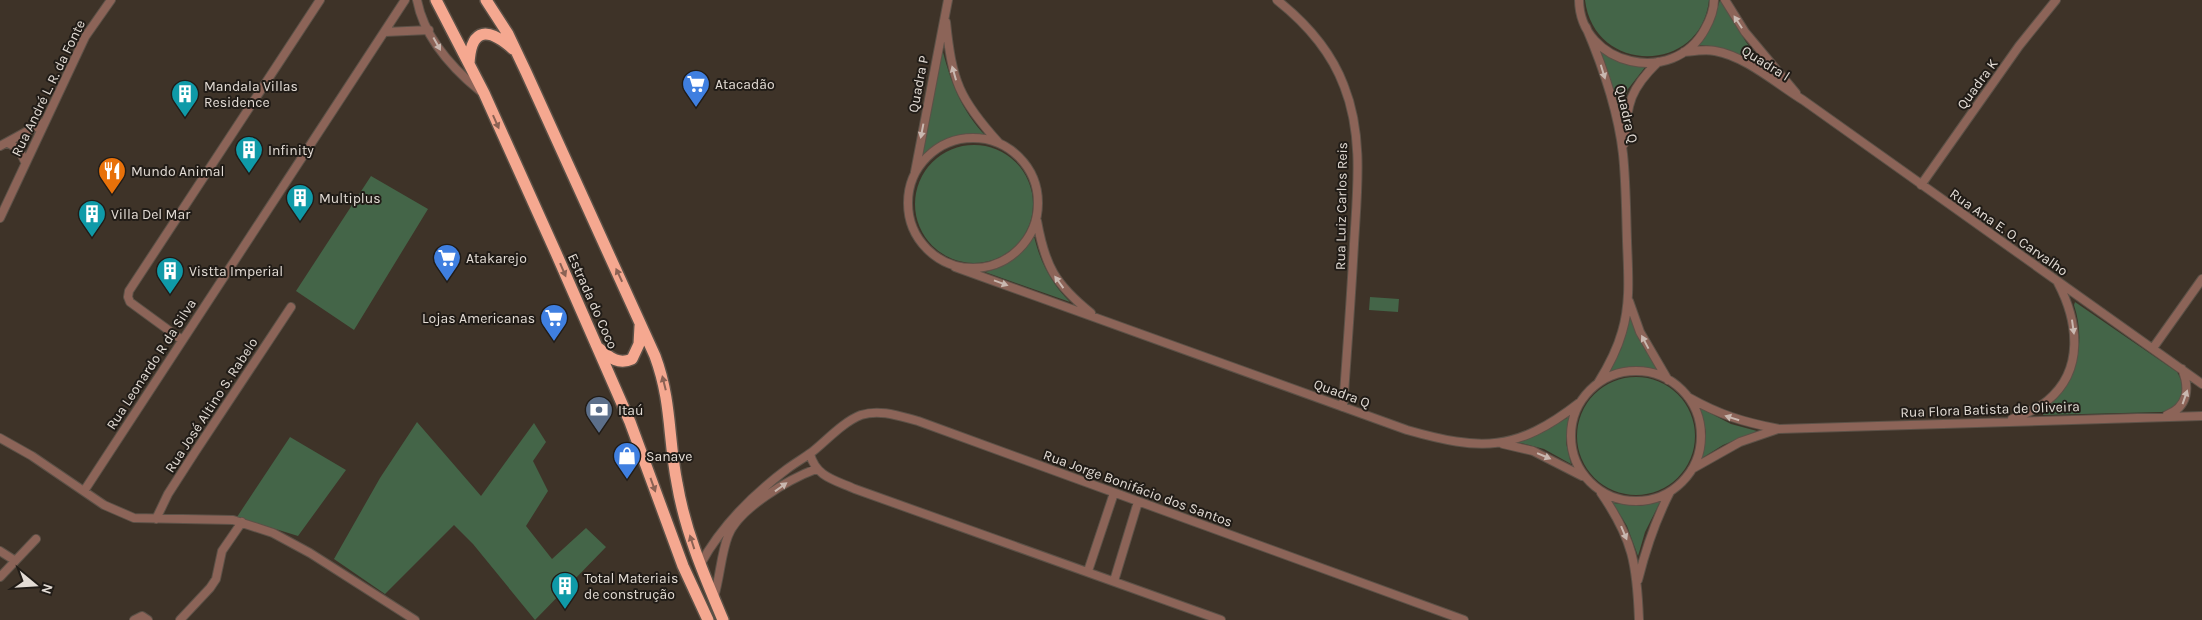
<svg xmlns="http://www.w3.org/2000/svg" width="2202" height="620" font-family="Karla,sans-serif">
  <rect width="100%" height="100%" fill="#3e3328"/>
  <path fill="#446548" d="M1585,0H1709C1701,75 1594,75 1585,0Z
    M1720,0L1746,42L1777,80C1751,62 1730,45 1697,45L1712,25Z
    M942,48C950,81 962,112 986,136C961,132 939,139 921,158Z
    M1601,51L1621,62L1646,66L1628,89L1619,115Z
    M915 204a59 59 0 1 1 118 0a59 59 0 1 1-118 0Z
    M371,176L428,209L354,330L296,291Z
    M1034,236C1040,262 1051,283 1070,302L985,272C1007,267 1023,255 1034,236Z
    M1370,297L1399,299L1398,312L1369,310Z
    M2075,302L2177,372C2188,389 2181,407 2162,412L2043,415V410C2076,383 2087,345 2074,305Z
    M1630,318L1643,346L1658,370L1633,367L1609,373L1621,349Z
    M1577 436a59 59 0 1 1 118 0a59 59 0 1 1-118 0Z
    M1700,408L1731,424L1757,431L1723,445L1702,458L1706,432Z
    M1569,417L1566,443L1571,464L1544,449L1517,442L1540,433Z
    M417,422L481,496L534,423L546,442L533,461L548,491L526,526L552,559L586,528L606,547L535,620L473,544L454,525L385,594L334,559L380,478Z
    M290,437L346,470L298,536L237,517Z
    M1660,502L1645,532L1638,556L1627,526L1613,503L1640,506Z"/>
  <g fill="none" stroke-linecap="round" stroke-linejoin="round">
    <defs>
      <path id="minor" d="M417,0C424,37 452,68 480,91
        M1277,0C1306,23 1331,51 1344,86C1364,136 1357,192 1354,244C1351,298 1347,353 1343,407
        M1579,0C1580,66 1674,87 1705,29C1710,20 1714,10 1714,0
        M1725,0L1745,32L1796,93
        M946,22C952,81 959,99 999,143
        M1586,27C1603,67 1618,110 1623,154C1626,182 1626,212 1627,241C1628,272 1631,302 1622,332C1617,350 1608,367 1598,383
        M385,32L429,30
        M1684,52C1694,51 1706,49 1715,51C1745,56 1777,84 1803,100L2202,384
        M908 203a65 65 0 1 1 130 0a65 65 0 1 1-130 0Z
        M8,143L19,149L25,162
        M1624,144C1628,104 1628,91 1658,62
        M0,146L44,122
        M915,172L948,0
        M1921,185L2019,46L2056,0
        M0,218L85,37L111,0
        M1037,221C1045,266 1055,284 1091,313
        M955,267L1407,430C1481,451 1516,452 1579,403
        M1629,301L1640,332L1668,380
        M182,340L130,302L128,297L129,291L320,0
        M2153,348L2202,279
        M1571 436a65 65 0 1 1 130 0a65 65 0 1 1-130 0Z
        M1688,397C1720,415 1743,422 1779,429L2202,416
        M2167,415C2188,407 2190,388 2182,369
        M2012,419C2024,414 2037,410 2047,401C2085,370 2078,321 2058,283
        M0,438L32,456L104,505L134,518L233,520L273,533L310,553L415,620
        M1503,444L1533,451L1582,476
        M810,454C816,477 835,480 855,489L1221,620
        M1692,469L1740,442L1778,429
        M84,491L405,0
        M1601,493C1633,539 1637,565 1639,620
        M156,519L168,494L195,452L291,307
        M0,551L14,560
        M700,565C721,526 751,496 787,469C795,463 804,458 812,452C827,440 843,422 861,415C880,409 899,416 918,421L1464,620
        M1088,571L1114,493
        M0,577L36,539
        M1638,580C1646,548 1655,521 1670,492
        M1114,581L1138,502
        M714,597C720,577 721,554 728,536C738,509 789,479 816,469
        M134,620L142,616L148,620
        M180,620L210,588L216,579L222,551L242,522"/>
      <path id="highway" d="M436,0L484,93L556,253L630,422L683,566L708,620
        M486,0L508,34L526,72L655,356C672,402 668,438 677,483C685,531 704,575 723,620
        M469,64C471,26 489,28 513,49
        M600,349C610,358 619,365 632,359L639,344L640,326"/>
    </defs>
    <use href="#minor" stroke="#5c5147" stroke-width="10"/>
    <use href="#highway" stroke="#5c5147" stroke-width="14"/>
    <use href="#minor" stroke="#8c6458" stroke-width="8"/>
    <use href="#highway" stroke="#f5a890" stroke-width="11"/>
  </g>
  <defs><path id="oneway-solid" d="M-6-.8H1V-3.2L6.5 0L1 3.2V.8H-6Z" transform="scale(1.25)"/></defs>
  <g fill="#c9b8b0">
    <use href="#oneway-solid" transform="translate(1738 22) rotate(-123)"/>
    <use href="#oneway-solid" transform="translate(437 44) rotate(61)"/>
    <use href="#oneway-solid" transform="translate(1603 72) rotate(73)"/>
    <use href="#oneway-solid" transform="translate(954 73) rotate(-106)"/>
    <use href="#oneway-solid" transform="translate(922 131) rotate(101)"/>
    <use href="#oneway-solid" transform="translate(1059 282) rotate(-126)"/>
    <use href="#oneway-solid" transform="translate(1001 283) rotate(20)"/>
    <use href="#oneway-solid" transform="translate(2073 327) rotate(82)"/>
    <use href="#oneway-solid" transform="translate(1645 342) rotate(-118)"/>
    <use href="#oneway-solid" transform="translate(2185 397) rotate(-71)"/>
    <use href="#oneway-solid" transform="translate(1732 418) rotate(-162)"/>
    <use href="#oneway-solid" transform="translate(1544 456) rotate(23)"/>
    <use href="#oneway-solid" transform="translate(781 487) rotate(-36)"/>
    <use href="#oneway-solid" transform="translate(1624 533) rotate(67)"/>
  </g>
  <g fill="#8b6254">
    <use href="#oneway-solid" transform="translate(496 122) rotate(66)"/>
    <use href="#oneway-solid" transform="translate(563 270) rotate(67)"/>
    <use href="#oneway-solid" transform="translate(619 275) rotate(-115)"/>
    <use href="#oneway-solid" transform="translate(664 383) rotate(-104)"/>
    <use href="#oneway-solid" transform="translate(653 485) rotate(70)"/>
    <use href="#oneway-solid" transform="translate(692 542) rotate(-108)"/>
  </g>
  <defs>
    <symbol id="supermarket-pin" viewBox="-11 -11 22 30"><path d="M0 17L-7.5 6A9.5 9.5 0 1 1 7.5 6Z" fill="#3f7fe0" stroke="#211c17"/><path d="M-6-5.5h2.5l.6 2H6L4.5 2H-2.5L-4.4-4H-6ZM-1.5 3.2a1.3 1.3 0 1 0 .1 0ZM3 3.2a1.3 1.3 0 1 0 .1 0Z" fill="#fff"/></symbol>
    <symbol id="building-pin" viewBox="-11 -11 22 30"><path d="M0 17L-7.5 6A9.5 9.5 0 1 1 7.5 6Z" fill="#0f9aa8" stroke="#211c17"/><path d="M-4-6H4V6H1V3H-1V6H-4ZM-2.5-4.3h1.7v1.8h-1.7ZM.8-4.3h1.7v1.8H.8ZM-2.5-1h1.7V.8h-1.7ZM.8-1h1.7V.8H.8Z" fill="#fff"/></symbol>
    <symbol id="restaurant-pin" viewBox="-11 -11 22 30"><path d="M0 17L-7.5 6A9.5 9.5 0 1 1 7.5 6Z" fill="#e8710a" stroke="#211c17"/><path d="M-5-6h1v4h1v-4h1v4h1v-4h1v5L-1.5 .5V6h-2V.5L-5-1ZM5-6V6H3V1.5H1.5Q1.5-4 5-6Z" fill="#fff"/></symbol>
    <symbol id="bank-pin" viewBox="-11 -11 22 30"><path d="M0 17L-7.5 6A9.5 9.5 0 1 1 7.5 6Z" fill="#5c6f8a" stroke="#211c17"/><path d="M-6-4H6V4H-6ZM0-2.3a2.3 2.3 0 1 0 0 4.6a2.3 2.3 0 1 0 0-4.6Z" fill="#fff"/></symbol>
    <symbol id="shop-pin" viewBox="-11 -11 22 30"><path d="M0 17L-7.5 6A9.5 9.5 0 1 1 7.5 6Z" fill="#3f7fe0" stroke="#211c17"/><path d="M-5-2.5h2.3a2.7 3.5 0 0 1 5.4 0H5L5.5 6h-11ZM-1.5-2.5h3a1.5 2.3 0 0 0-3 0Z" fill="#fff"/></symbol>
  </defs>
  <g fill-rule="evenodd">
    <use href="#supermarket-pin" x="680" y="68" width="32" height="43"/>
    <use href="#building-pin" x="169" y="78" width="32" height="43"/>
    <use href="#building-pin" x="233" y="134" width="32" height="43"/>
    <use href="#restaurant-pin" x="96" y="155" width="32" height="43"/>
    <use href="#building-pin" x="284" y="182" width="32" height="43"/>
    <use href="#building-pin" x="76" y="198" width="32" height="43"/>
    <use href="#supermarket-pin" x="431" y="242" width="32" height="43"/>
    <use href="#building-pin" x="154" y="255" width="32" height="43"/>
    <use href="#supermarket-pin" x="538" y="302" width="32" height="43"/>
    <use href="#bank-pin" x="583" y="394" width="32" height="43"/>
    <use href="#shop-pin" x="611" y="440" width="32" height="43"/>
    <use href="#building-pin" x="549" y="570" width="32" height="43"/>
  </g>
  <g text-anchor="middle" stroke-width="4" stroke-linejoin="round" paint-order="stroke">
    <g font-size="14" fill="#e3dcd5" stroke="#211c17">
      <text transform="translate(1766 63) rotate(32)" y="5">Quadra l</text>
      <text transform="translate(918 84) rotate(-79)" y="5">Quadra P</text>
      <text transform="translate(1977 84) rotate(-54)" y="5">Quadra K</text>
      <text transform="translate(48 88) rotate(-64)" y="5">Rua André L. R. da Fonte</text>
      <text transform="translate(1627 114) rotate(77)" y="5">Quadra Q</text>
      <text transform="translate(1341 206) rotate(-89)" y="5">Rua Luiz Carlos Reis</text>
      <text transform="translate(2009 232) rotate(35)" y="5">Rua Ana E. O. Carvalho</text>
      <text transform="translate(593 301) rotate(66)" y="5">Estrada do Coco</text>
      <text transform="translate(151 364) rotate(-57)" y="5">Rua Leonardo R da Silva</text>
      <text transform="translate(1342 393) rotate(20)" y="5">Quadra Q</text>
      <text transform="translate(211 405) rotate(-57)" y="5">Rua José Altino S. Rabelo</text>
      <text transform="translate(1990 409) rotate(-2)" y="5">Rua Flora Batista de Oliveira</text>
      <text transform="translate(1138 488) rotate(20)" y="5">Rua Jorge Bonifácio dos Santos</text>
    </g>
    <g font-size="14" fill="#e3dcd5" stroke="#211c17" text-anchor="start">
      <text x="715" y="89">Atacadão</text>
      <text x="204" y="91">Mandala Villas<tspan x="204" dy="16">Residence</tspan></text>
      <text x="268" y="155">Infinity</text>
      <text x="131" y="176">Mundo Animal</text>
      <text x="319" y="203">Multiplus</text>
      <text x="111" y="219">Villa Del Mar</text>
      <text x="466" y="263">Atakarejo</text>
      <text x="189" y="276">Vistta Imperial</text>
      <text x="535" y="323" text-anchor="end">Lojas Americanas</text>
      <text x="618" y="415">Itaú</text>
      <text x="646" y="461">Sanave</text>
      <text x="584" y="583">Total Materiais<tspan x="584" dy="16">de construção</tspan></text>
    </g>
  </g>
  <g transform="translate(35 585) rotate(108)" stroke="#211c17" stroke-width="4" paint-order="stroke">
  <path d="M0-4L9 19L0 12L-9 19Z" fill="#e3dcd5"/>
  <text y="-8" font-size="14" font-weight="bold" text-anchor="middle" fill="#e3dcd5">N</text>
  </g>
</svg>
